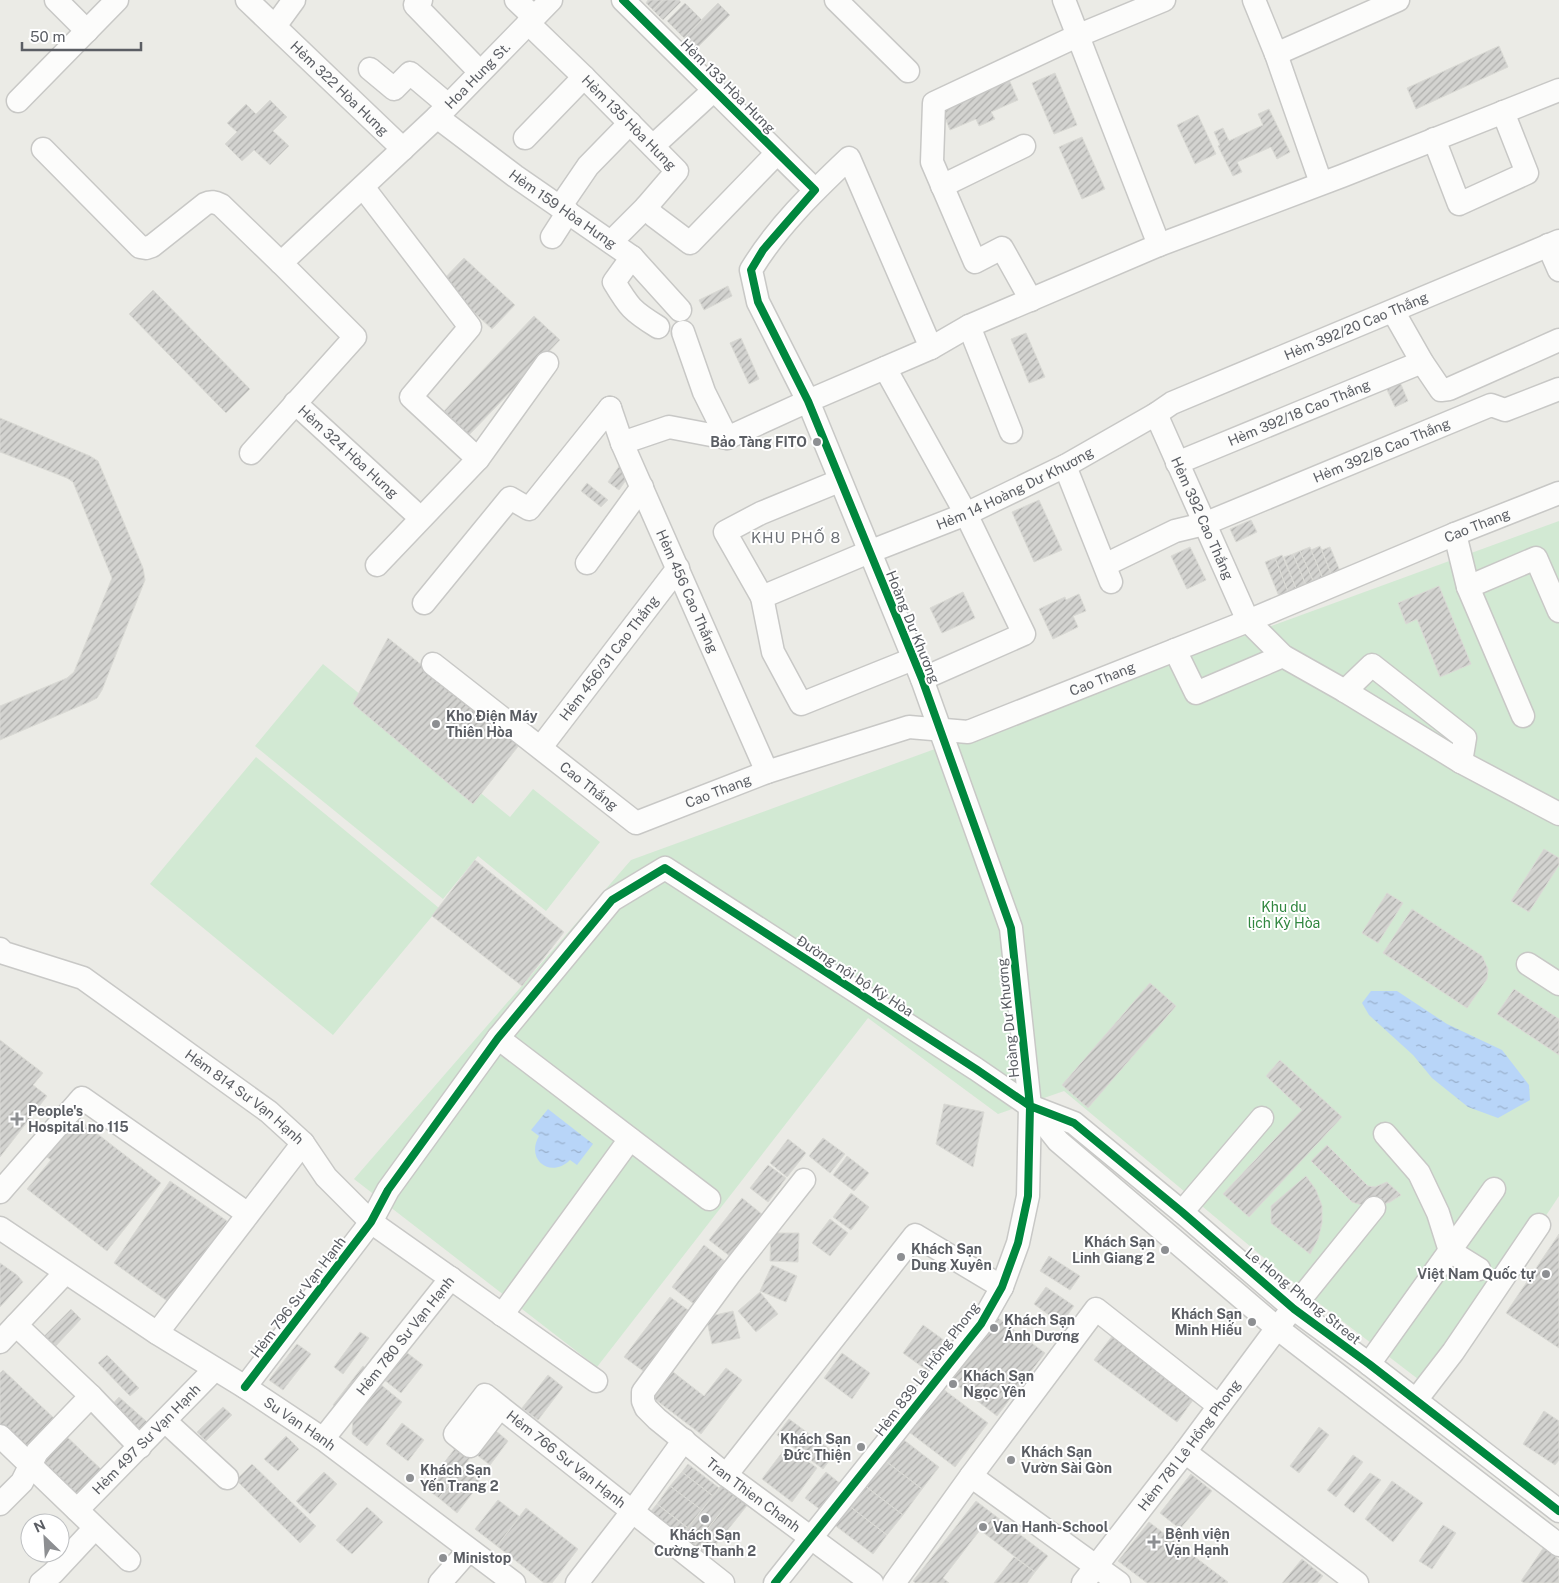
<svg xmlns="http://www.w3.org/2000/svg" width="1559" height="1583" font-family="'Public Sans',sans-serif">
  <defs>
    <pattern id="water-ripples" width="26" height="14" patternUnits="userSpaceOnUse" patternTransform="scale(1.25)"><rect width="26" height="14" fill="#b8d5f8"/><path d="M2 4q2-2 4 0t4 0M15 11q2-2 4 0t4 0" fill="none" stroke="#99b0cc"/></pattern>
    <pattern id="building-hatch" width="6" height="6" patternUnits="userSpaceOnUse" patternTransform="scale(1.25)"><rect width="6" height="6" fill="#d3d3d0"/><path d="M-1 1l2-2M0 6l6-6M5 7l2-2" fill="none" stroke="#aeaeac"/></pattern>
  </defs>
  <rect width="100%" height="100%" fill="#ebebe6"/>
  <path fill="#d2e9d3" d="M1559,521V1196L1431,1389L1311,1297L1064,1091L998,1114L868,1018L597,1367L354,1179L631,860Z
    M323,664L510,817L533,789L600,842L546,911L478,856L443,899L255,746Z
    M256,757L439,908L333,1035L150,884Z"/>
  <path fill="url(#water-ripples)" d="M1371,991H1397L1447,1024L1502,1050L1529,1085L1530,1100L1498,1118L1468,1107L1432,1078L1413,1055L1369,1015L1362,1003Z
    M548,1109L593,1144L577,1165L570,1160C551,1179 525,1160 539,1136L531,1130Z"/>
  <path fill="url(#building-hatch)" stroke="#dadad5" d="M648,0H663L653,10L646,3Z
    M663,0H679L681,2L663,20L653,10Z
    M685,3L702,20L684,38L667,21Z
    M718,3L730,15L696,49L684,38Z
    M1499,46L1508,67L1416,109L1407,88Z
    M1055,73L1077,125L1054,134L1032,83Z
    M1007,75L1018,100L991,112L995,119L979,126L976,119L950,130L940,105Z
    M270,100L287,117L273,131L289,146L270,165L254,150L242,161L225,144L237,132L227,123L246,104L256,114Z
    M1269,109L1290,152L1277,159L1271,147L1237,162L1242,172L1233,176L1218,146L1220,145L1214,132L1223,128L1229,141L1263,125L1258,114Z
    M1198,115L1216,154L1195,164L1177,125Z
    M1082,137L1105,189L1082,199L1059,147Z
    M464,258L515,305L492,329L441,282Z
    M728,286L732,296L704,310L699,300Z
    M153,290L250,389L226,413L129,314Z
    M534,316L560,340L469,435L444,411Z
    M1026,333L1045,377L1029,383L1011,339Z
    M741,338L759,379L749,384L730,343Z
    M1397,375L1408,401L1395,407L1383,381Z
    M0,418L90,456L98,461L143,568L145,580L102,690L97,698L89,702L0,740V706L67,678L74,672L112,578L73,482L67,478L0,452Z
    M620,465L631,473L619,490L608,482Z
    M587,483L608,500L601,507L581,491Z
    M1039,500L1062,550L1034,562L1012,512Z
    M1251,520L1257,532L1236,542L1230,529Z
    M1320,546L1334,581L1326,585L1311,550Z
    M1190,547L1206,580L1187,589L1171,556Z
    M1310,547L1324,582L1315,585L1300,551Z
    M1330,547L1342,576L1333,579L1322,550Z
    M1300,551L1316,587L1308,590L1293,554Z
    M1293,554L1308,590L1298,594L1284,557Z
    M1282,555L1297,591L1289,594L1275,558Z
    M1275,558L1289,594L1280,599L1265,562Z
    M1439,586L1471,664L1440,677L1417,619L1406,624L1398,603Z
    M963,592L975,618L942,633L930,608Z
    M1079,594L1086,611L1073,616L1078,627L1053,639L1039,609L1065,597L1066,600Z
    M388,638L520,744L473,804L353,704Z
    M1544,849L1559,858V865L1529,912L1511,901Z
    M475,860L564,932L522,986L432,916Z
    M1387,893L1403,903L1378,943L1362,933Z
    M1412,909L1482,956L1488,969L1487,979L1467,1008L1383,953Z
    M1150,983L1176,1006L1088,1108L1062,1085Z
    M1514,989L1559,1019V1055L1497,1014Z
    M0,1040L43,1073L33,1085L47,1096L0,1157Z
    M1280,1060L1342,1117L1249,1217L1223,1194L1302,1110L1266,1076Z
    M944,1104L984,1112L973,1167L936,1144Z
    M73,1115L161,1183L107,1251L27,1189L51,1160L43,1154Z
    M823,1138L845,1154L830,1173L809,1156Z
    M788,1139L806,1153L787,1177L770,1163Z
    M1327,1145L1368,1186L1375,1187L1387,1182L1401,1195L1390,1202L1378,1206H1365L1352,1202L1311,1161Z
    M847,1156L869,1173L854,1191L833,1175Z
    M768,1165L786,1178L768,1202L750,1188Z
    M1306,1176L1316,1190L1322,1206V1223L1318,1239L1310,1254L1271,1223V1206Z
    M170,1181L227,1221L170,1303L114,1263Z
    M851,1193L869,1207L851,1230L833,1217Z
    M742,1198L763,1215L731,1257L709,1240Z
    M830,1219L848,1233L830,1256L812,1243Z
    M771,1233H799L798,1262L770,1261Z
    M1559,1234V1348L1506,1313Z
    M704,1245L726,1262L694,1304L672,1287Z
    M1049,1256L1080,1276L1070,1290L1040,1271Z
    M0,1263L17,1275L23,1282L0,1307Z
    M772,1265L797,1276L786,1302L760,1291Z
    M1046,1287L1074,1306L1061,1324L1034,1304Z
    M760,1292L778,1314L756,1332L738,1311Z
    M670,1297L692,1313L646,1373L624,1357Z
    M71,1309L81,1319L52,1350L40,1340Z
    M733,1311L740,1338L712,1344L706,1317Z
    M998,1318L1045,1353L997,1416L950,1380Z
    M923,1325L952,1346L932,1374L903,1353Z
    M360,1332L369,1338L343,1374L334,1367Z
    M1113,1335L1196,1396L1177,1422L1094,1360Z
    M297,1344L311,1354L283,1390L269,1380Z
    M406,1352L423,1365L401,1393L383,1379Z
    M842,1353L870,1373L852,1399L824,1378Z
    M107,1355L139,1388L130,1396L98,1363Z
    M363,1366L370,1371L340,1410L333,1405Z
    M668,1368L704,1396L726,1368L742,1380L701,1434L648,1394Z
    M3,1370L57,1421L28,1451L0,1424V1373Z
    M548,1375L563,1387L538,1420L522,1408Z
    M380,1384L402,1402L367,1446L352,1434L353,1418Z
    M943,1389L988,1423L955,1467L909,1432Z
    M119,1397L155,1429L145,1439L110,1407Z
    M223,1407L232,1415L206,1441L197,1432Z
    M1544,1411L1559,1421V1460L1555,1465L1523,1444Z
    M789,1419L835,1453L823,1469L777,1435Z
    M402,1423L424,1440L408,1461L386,1444Z
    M1319,1427L1329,1435L1299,1473L1290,1466Z
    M496,1431L508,1441L490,1465L477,1455Z
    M64,1434L105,1473L80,1499L39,1460Z
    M286,1436L299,1449L278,1471L264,1459Z
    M900,1437L939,1467L922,1489L883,1459Z
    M787,1446L817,1468L792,1502L762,1479Z
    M456,1447L470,1458L439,1498L425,1488Z
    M1353,1455L1363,1462L1336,1497L1327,1490Z
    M883,1459L922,1489L903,1515L864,1485Z
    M252,1464L316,1526L300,1543L236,1480Z
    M688,1464L719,1488L713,1496L682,1472Z
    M462,1468L481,1482L457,1513L439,1498Z
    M324,1472L337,1484L310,1514L296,1501Z
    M682,1472L713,1496L702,1510L670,1486Z
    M826,1472L842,1485L822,1511L805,1498Z
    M1370,1473L1381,1480L1354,1513L1344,1505Z
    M1191,1474L1212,1491L1180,1529L1160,1513Z
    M1392,1481L1423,1503L1393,1542L1365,1519Z
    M723,1483L736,1493L690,1551L677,1541Z
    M864,1485L903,1515L887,1535L848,1505Z
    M670,1486L702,1510L688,1528L657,1504Z
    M736,1493L749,1503L703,1561L690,1551Z
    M498,1500L520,1517L497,1546L475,1529Z
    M976,1501L1048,1556L1035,1572L980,1530L943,1578L949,1583H915L913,1581Z
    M657,1504L688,1528L677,1541L646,1517Z
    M848,1505L887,1535L873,1554L833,1524Z
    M367,1507L383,1522L352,1554L336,1540Z
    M526,1508L578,1549L552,1583H544L497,1546Z
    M1149,1522L1228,1582L1227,1583H1147L1118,1561Z
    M1443,1525L1456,1533L1432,1569L1419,1561Z
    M1544,1547L1559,1560V1583H1524L1521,1581Z
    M1014,1557L1035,1572L1027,1583H994Z
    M1302,1559L1323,1576L1317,1583H1282Z"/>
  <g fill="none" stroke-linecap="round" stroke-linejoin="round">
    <defs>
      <g id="minor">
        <path d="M56,0L87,31"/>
        <path id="s1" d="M247,0L403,149"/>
        <path d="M421,0L415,5L480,72"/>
        <path d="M516,0L534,17"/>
        <path d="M623,0L815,190"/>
        <path d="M836,0L908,71"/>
        <path d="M1064,0L1159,245"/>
        <path d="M1254,0L1276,54L1321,183"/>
        <path id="s2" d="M528,23L584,77L677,171L646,207L654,216L690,243L777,153"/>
        <path d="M275,26L294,0"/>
        <path d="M1276,54L1398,0"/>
        <path d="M370,69L394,89L410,73L448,105"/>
        <path d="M18,101L117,0"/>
        <path id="s3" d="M437,117L515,176L632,257L680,310"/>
        <path d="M525,138L584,77"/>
        <path d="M1434,139L1459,204L1527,173L1503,112"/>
        <path d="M653,146L714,90"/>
        <path d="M43,149L140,247L146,248L152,246L205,204C211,201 215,202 221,205L281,263"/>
        <path d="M942,186L1024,146"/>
        <path d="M363,187L470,327L411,397L478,459L547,363"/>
        <path d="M560,207L588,166L630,123"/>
        <path d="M552,237L568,212"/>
        <path d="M611,242L646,207"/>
        <path d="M1548,245L1559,270"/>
        <path d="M632,257L614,282C629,307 632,311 658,327"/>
        <path d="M1031,300L1002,248L975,262L932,162L934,103L1077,36L1164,0"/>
        <path d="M1393,311L1422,362L1441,390L1449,389L1559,340"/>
        <path d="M969,326L1011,432"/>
        <path d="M683,332L704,392L727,438"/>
        <path d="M931,348L969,326L1159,245L1342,176L1559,90"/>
        <path d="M885,368L966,514L1024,634L922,679"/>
        <path id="s4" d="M295,403L413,511"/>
        <path id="s5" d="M610,408L622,443L767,772"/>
        <path id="s6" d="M1156,414L1248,621L1283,656L1345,691L1461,762L1559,814"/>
        <path d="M622,443L669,427L727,438L808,401L931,348L849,158C813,192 776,228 751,270L758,302L808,401L922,679L1011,928L1030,1106L1028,1196L1018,1243L1002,1287L981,1324L775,1583"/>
        <path id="s7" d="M251,453L355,337L281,263L437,117L551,0"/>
        <path id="s8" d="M1177,463L1422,362"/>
        <path d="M1065,466L1111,582"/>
        <path d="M1455,534L1468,587L1523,716"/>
        <path d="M587,563L642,487"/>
        <path d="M377,565L478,459"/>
        <path id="s9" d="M1105,565L1175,531L1204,524L1491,405L1505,410L1559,389"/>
        <path d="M1468,587L1536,558L1559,611"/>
        <path d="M762,597L725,532L761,513L839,481"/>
        <path d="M424,603L510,498L529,509L610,408"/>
        <path d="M1175,650L1196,693L1283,656"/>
        <path id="s10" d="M913,659L801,704L773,652L762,597L869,552L966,514L1065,466L1156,414L1172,403L1559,241"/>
        <path id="s11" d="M433,664L636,823L767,772L909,727L968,732L1248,621L1455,534L1559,493"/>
        <path d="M1345,691L1372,665L1465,738L1461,762"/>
        <path id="s12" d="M541,747L678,568"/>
        <path id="s13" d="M0,949L4,953L83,978L269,1112L303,1143L157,1333"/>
        <path d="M1528,964L1559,984"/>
        <path d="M498,1038L709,1199"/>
        <path d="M1031,1107L1058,1141L1277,1328L1559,1545"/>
        <path d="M1385,1134L1419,1173L1438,1213L1450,1251L1479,1269"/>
        <path d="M303,1143L326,1177L371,1222L596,1381"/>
        <path id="s14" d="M804,1180L729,1275L643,1392V1401L646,1408L657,1419L726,1475L872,1583"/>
        <path d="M0,1192L82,1098L248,1214"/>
        <path d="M1182,1212L1262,1118"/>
        <path id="s15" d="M0,1228L157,1333L245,1387L323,1439L514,1583"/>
        <path d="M502,1315L630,1139"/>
        <path d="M16,1325L91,1396"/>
        <path d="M0,1342L65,1273"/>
        <path d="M1369,1364L1494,1189"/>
        <path d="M245,1387L371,1222L388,1190L498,1038L612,900L665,868L976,1069L1030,1106L1074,1123L1182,1212L1294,1309L1369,1364L1559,1511"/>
        <path d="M1416,1400L1453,1352L1539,1225"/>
        <path id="s16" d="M500,1407L470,1446L455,1434L485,1395L723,1583"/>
        <path d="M165,1421L227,1478"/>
        <path d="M0,1436L129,1560"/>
        <path id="s17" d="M323,1439L451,1278"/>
        <path d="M1185,1452L1357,1583"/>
        <path d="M726,1475L915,1235L1002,1287"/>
        <path d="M971,1476L1119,1583"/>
        <path d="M0,1504L22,1482L37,1452L91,1396L140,1447"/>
        <path id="s18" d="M77,1510L215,1369"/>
        <path d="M41,1583L53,1573L95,1528"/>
        <path d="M440,1583L469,1550"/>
        <path d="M577,1583L632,1512L684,1440"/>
        <path d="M894,1583L971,1476L1096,1309L1219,1406"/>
        <path id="s19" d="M1083,1583L1185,1452L1277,1328L1374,1208"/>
      </g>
    </defs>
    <use href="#minor" stroke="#c8c8c6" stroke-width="25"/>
    <use href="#minor" stroke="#fcfcfb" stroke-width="22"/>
    <defs>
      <path id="cycleway" d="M623,0L815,190L763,250L751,270L758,302L808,401L922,679L1011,928L1030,1106L1028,1196L1018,1243L1002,1287L981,1324L775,1583
        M245,1387L371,1222L388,1190L498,1038L612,900L665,868L976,1069L1030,1106L1074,1123L1182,1212L1294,1309L1369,1364L1559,1511"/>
    </defs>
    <use href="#cycleway" stroke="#fff" stroke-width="11"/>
    <use href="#cycleway" stroke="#00873e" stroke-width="8"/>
  </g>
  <g fill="#8d8f92" stroke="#fff" stroke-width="2">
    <circle cx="817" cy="442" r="5"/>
    <circle cx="436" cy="724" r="5"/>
    <path d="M14.5 1111.5h5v5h5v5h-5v5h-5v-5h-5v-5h5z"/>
    <circle cx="1165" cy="1250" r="5"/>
    <circle cx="901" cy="1257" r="5"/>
    <circle cx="1546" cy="1274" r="5"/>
    <circle cx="1252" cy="1322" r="5"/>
    <circle cx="994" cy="1328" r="5"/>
    <circle cx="953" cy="1384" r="5"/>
    <circle cx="861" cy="1447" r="5"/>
    <circle cx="1011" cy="1460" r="5"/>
    <circle cx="410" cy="1478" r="5"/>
    <circle cx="705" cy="1519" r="5"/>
    <circle cx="983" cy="1527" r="5"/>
    <path d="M1151.5 1534.5h5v5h5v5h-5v5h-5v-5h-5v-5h5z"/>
    <circle cx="443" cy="1558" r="5"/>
  </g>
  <g text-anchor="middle" stroke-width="4" stroke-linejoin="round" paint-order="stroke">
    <g font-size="14" fill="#5b5e64" stroke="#fff">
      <text dy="5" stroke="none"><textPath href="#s7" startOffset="532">Hoa Hung St.</textPath></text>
      <text transform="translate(728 86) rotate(45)" y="5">Hẻm 133 Hòa Hưng</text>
      <text dy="5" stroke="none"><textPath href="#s1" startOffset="128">Hẻm 322 Hòa Hưng</textPath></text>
      <text dy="5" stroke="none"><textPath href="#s2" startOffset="142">Hẻm 135 Hòa Hưng</textPath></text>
      <text dy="5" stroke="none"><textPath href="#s3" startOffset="156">Hẻm 159 Hòa Hưng</textPath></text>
      <text dy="5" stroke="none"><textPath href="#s10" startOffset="890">Hẻm 392/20 Cao Thắng</textPath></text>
      <text dy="5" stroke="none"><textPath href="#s8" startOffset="132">Hẻm 392/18 Cao Thắng</textPath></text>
      <text dy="5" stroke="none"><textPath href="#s9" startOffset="300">Hẻm 392/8 Cao Thắng</textPath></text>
      <text dy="5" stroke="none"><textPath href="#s4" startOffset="72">Hẻm 324 Hòa Hưng</textPath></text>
      <text dy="5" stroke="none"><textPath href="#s10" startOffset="511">Hẻm 14 Hoàng Dư Khương</textPath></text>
      <text dy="5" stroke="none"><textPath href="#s6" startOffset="114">Hẻm 392 Cao Thắng</textPath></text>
      <text dy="5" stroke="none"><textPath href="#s11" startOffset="1156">Cao Thang</textPath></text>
      <text dy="5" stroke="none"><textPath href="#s5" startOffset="199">Hẻm 456 Cao Thắng</textPath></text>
      <text transform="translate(913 627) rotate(68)" y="5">Hoàng Dư Khương</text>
      <text dy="5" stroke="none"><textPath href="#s12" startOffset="112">Hẻm 456/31 Cao Thắng</textPath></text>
      <text dy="5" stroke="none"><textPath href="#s11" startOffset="751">Cao Thang</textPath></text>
      <text dy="5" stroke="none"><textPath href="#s11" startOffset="198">Cao Thắng</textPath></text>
      <text dy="5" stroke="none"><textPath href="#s11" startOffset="346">Cao Thang</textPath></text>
      <text transform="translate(855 976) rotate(33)" y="5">Đường nội bộ Kỳ Hòa</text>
      <text transform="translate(1008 1018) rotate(-96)" y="5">Hoàng Dư Khương</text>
      <text dy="5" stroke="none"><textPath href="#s13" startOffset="289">Hẻm 814 Sư Vạn Hạnh</textPath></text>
      <text transform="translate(1303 1296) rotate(39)" y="5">Le Hong Phong Street</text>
      <text transform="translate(298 1297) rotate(-53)" y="5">Hẻm 796 Sư Vạn Hạnh</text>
      <text dy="5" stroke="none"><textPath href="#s17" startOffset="132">Hẻm 780 Sư Vạn Hạnh</textPath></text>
      <text transform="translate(927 1369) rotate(-53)" y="5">Hẻm 839 Lê Hồng Phong</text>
      <text dy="5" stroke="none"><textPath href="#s15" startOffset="358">Su Van Hanh</textPath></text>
      <text dy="5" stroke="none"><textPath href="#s18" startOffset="99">Hẻm 497 Sư Vạn Hạnh</textPath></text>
      <text dy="5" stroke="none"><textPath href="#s19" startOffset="174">Hẻm 781 Lê Hồng Phong</textPath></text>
      <text dy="5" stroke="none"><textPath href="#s16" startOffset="221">Hẻm 766 Sư Vạn Hạnh</textPath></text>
      <text dy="5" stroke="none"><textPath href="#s14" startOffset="421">Tran Thien Chanh</textPath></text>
    </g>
    <g font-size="14" font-weight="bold" fill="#5b5e64" stroke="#fff" text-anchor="start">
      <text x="807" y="447" text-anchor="end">Bảo Tàng FITO</text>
      <text x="446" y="721">Kho Điện Máy<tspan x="446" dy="16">Thiên Hòa</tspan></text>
      <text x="28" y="1116">People's<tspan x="28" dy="16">Hospital no 115</tspan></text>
      <text x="1155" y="1247" text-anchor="end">Khách Sạn<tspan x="1155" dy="16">Linh Giang 2</tspan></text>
      <text x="911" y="1254">Khách Sạn<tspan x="911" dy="16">Dung Xuyên</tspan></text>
      <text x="1536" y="1279" text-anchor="end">Việt Nam Quốc tự</text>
      <text x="1242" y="1319" text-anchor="end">Khách Sạn<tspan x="1242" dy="16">Minh Hiếu</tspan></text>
      <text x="1004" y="1325">Khách Sạn<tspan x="1004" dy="16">Ánh Dương</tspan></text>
      <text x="963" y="1381">Khách Sạn<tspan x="963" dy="16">Ngọc Yên</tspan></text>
      <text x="851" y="1444" text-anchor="end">Khách Sạn<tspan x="851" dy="16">Đức Thiện</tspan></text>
      <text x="1021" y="1457">Khách Sạn<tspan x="1021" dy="16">Vườn Sài Gòn</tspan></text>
      <text x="420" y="1475">Khách Sạn<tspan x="420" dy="16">Yến Trang 2</tspan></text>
      <text x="993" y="1532">Van Hanh-School</text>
      <text x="1165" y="1539">Bệnh viện<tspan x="1165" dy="16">Vạn Hạnh</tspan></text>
      <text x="705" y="1540" text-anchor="middle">Khách Sạn<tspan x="705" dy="16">Cường Thanh 2</tspan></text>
      <text x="453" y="1563">Ministop</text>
    </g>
    <g font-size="14" fill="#30863f" stroke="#fff">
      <text x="1284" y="912">Khu du<tspan x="1284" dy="16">lịch Kỳ Hòa</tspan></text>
    </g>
    <g font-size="15" letter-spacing="1" fill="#6c7076" stroke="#fff">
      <text x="796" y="543">KHU PHỐ 8</text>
    </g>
  </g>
  <g transform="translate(45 1538) rotate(335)"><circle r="24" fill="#ffffff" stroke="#bdbfc1"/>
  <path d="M0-4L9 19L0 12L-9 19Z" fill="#8d8f92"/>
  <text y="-8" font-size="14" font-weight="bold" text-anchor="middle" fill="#5b5e64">N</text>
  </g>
  <path d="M22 42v8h119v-8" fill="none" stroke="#5b5e64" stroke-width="2.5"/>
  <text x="30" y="42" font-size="15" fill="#5b5e64" stroke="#ffffff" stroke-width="4" paint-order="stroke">50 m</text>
</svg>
